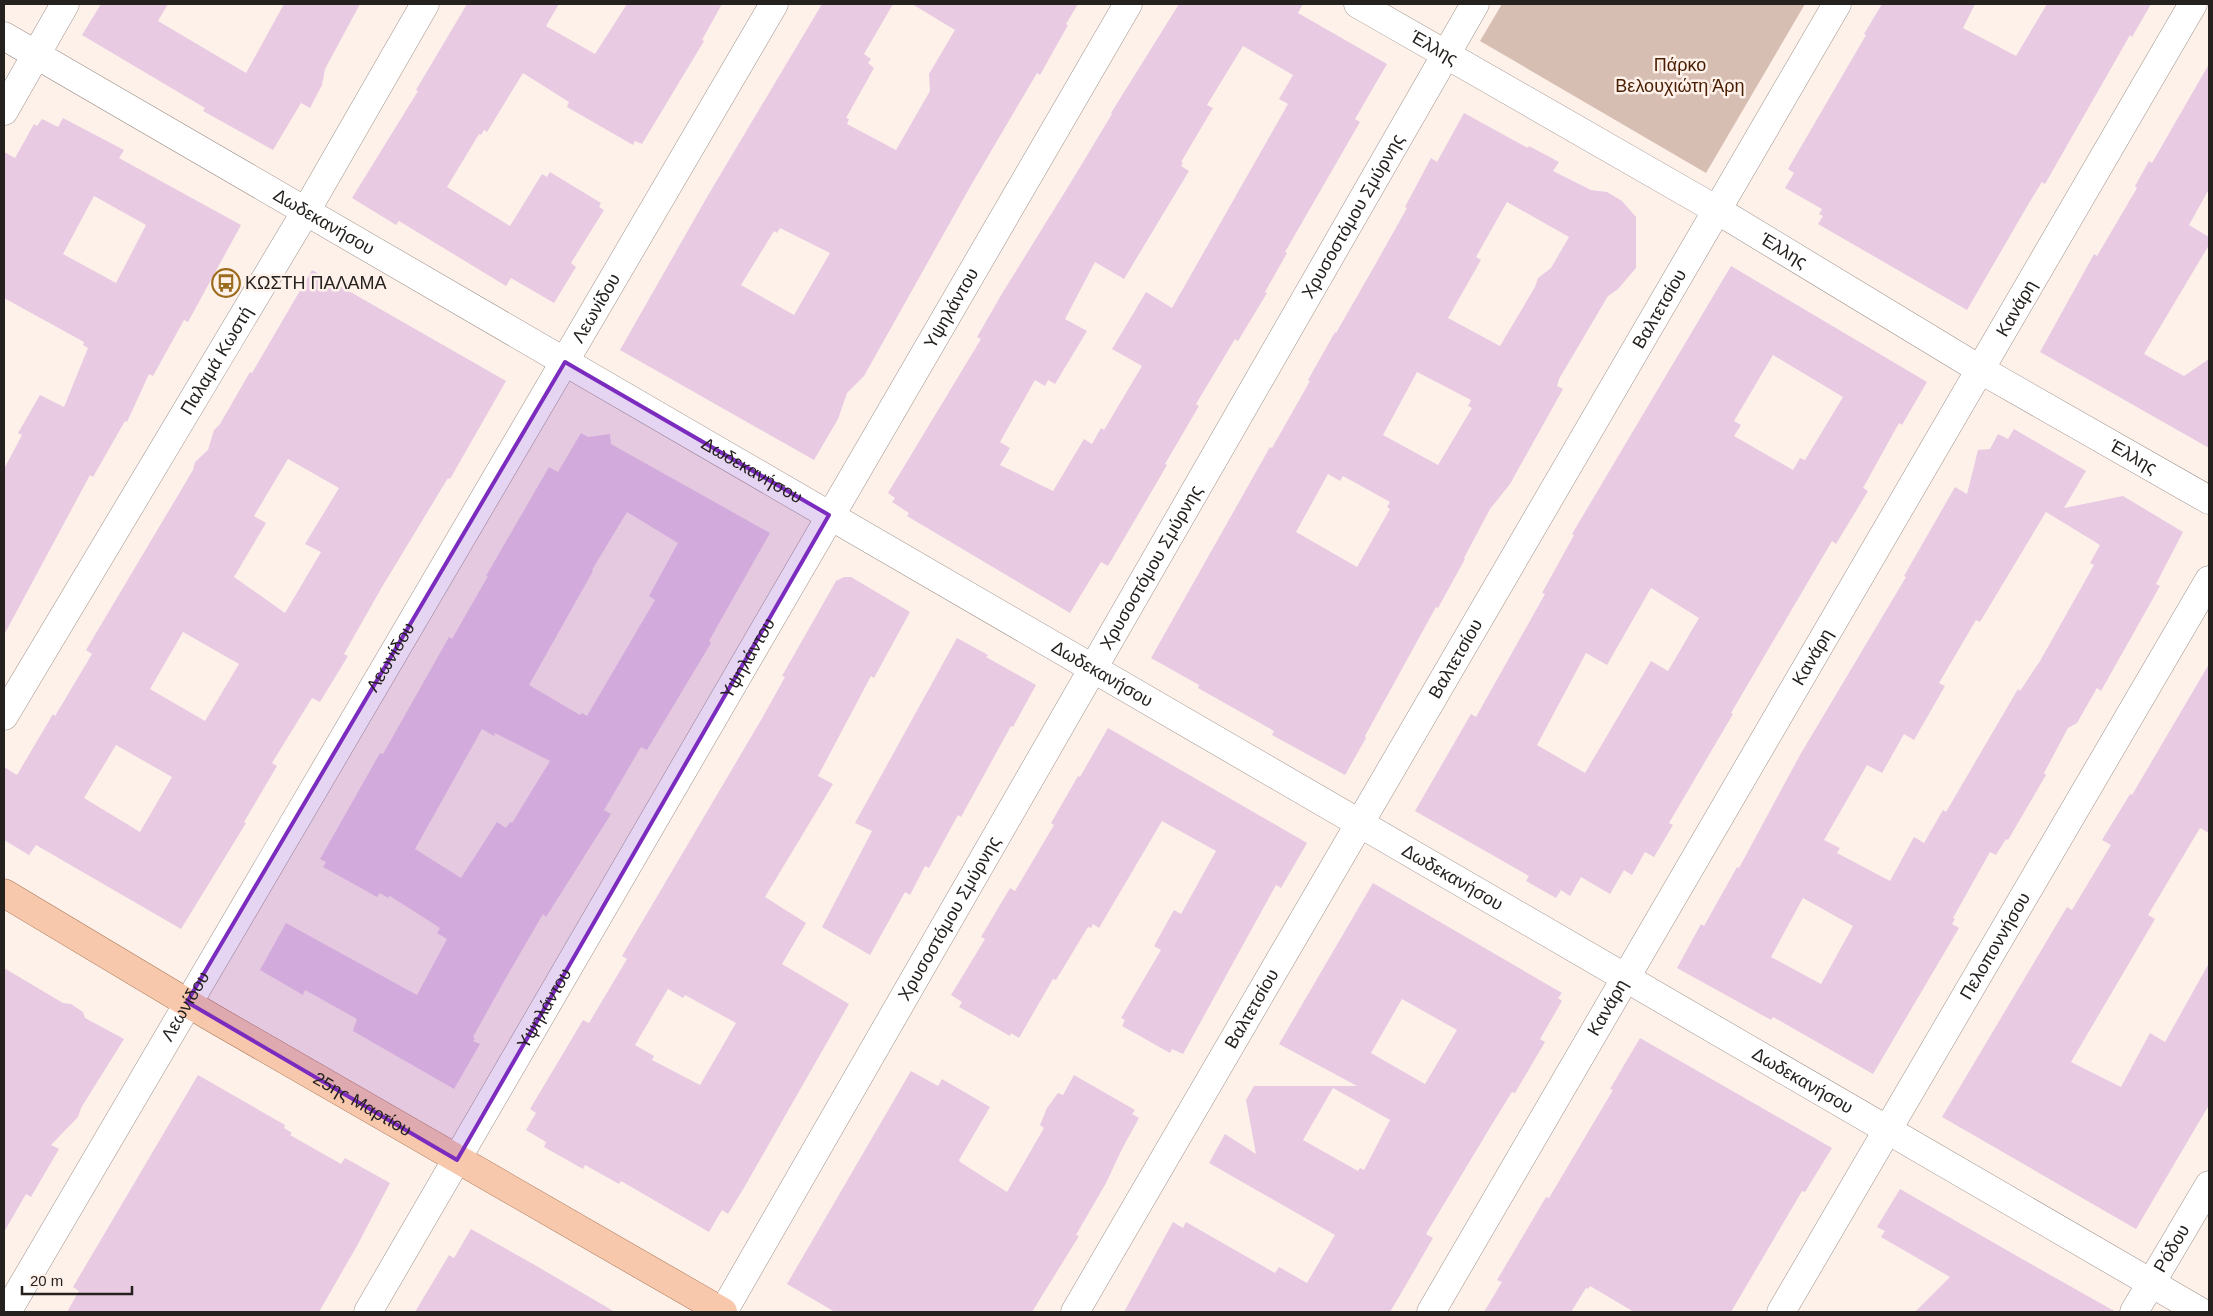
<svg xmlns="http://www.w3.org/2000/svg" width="2213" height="1316" font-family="Arial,sans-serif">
  <rect width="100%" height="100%" fill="#fef1ea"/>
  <path fill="#d6beb2" d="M1502,4H1805L1706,173L1480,41Z"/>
  <path fill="#e8cae3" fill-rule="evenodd" d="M101,4H168L158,21L246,73L284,4H360L325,69L322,85L310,108L301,103L273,150L203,111L205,108L82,35Z
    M467,4H559L546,26L595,54L627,4H722L702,40L704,41L642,144L635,141L633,145L567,107L569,102L523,73L487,132L484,130L481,135L479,134L447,187L510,226L542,174L547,177L550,172L601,203L599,207L604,210L571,263L576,267L554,303L511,278L506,286L399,221L396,225L352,198L418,91L416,90Z
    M822,4H893L864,54L871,59L868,63L874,68L846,118L849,119L847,124L896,150L930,91L929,74L955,30L912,4H1078L1066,24L1068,25L1040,75L1037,73L970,187L864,376L847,393L838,419L814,460L620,350L707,197ZM780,228L830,253L794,315L741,285L774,231L777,233Z
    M1179,4H1303L1298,13L1387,64L1355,119L1360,122L1285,252L1287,253L1265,292L1267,293L1238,341L1235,339L1196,404L1199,406L1165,464L1167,465L1108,566L1101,562L1070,613L907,516L909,513L892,502L895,498L888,493L981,339L977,337L1003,292L1071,182L1112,114L1111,113ZM1243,46L1293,75L1279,99L1288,104L1172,308L1146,292L1112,349L1142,366L1104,430L1101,428L1092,444L1084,439L1053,491L1000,465L1010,448L1000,442L1035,380L1045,386L1048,380L1055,384L1087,331L1065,319L1095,262L1124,279L1189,171L1181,166L1183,163L1181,162L1213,108L1207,105Z
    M1882,4H1975L1963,28L2016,56L2047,4H2151L2132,37L2130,35L2045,184L2042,182L2029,203L1967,310L1818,224L1823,216L1819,214L1822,209L1785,188L1794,173L1788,169L1866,35L1864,34Z
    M2209,64V189L2189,225L2209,237V245L2144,354L2184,376L2209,359V448L2040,352L2094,254L2097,256L2137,188L2135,186L2149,161L2152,163Z
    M1464,113L1528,148L1529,146L1559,162L1553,171L1591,190L1607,192L1622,201L1636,217V268L1618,289L1608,296L1559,379L1557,386L1563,389L1510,484L1490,509L1464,558L1465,559L1438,608L1436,607L1365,736L1366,738L1345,775L1272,735L1274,731L1198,688L1199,685L1151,658L1270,447L1272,448L1310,381L1308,380L1335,332L1336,333L1375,265L1407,208L1405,207L1431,158L1437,162ZM1507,202L1569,237L1551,268L1538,278L1535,287L1500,346L1448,318L1481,260L1476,257ZM1417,372L1471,400L1468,406L1472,408L1438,465L1383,435ZM1328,474L1340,481L1343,476L1390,502L1387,507L1390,509L1357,567L1296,532Z
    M63,118L124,150L119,158L241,225L188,322L184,320L153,376L149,374L127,422L125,421L93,477L90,475L4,635V469L22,435L18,433L40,395L64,407L88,348L83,345L84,342L4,298V152L15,158L34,124L37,126L42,119L58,127ZM94,196L146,225L116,283L63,254Z
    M1731,266L1927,382L1902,425L1899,423L1863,488L1868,491L1836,544L1832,541L1731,713L1733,714L1669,823L1673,825L1654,857L1645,852L1632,875L1624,870L1610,894L1581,877L1570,896L1561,890L1556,898L1526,881L1529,876L1415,811L1471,714L1476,717L1545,594L1542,593L1574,535L1572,534ZM1773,355L1843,397L1805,460L1800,458L1793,470L1734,436L1741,425L1734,421ZM1651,588L1699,618L1668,671L1651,661L1585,773L1537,745L1586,653L1607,665Z
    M312,270L506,381L450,479L448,478L382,587L344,654L348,656L320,702L312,698L272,763L277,766L244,822L246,823L181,929L36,845L29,855L4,840V767L17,775L53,714L55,716L92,654L86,650L193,470L195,462L208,450L214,430L220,424L250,372L252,373ZM288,459L339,488L305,544L321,552L285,613L234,577L266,523L254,516ZM183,632L239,664L205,721L150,689ZM116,745L172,777L140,832L84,798Z
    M2014,429L2086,471L2064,508L2123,496L2183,532L2156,584L2160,586L2101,691L2097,688L2077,723L2068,728L2044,773L2046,775L2008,840L2006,839L1996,855L1990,852L1953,918L1955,919L1952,924L1959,928L1873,1074L1773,1017L1771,1020L1677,968L1701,924L1704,926L1737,867L1739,868L1800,755L1906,577L1904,576L1955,487L1967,494L1978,450L1990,449L1998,434L2008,439ZM2046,512L2100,545L2090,563L2094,565L2040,661L2020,691L2018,689L1946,812L1943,810L1924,843L1914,837L1890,881L1837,853L1840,848L1824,840L1867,765L1882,773L1904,734L1914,740L1945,686L1939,683L1976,620L1980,622ZM1803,898L1853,926L1821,984L1771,957Z
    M581,433L588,437L610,434L611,444L770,533L709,641L711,643L647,750L641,747L604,810L611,814L546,917L543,914L507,976L473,1037L475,1038L473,1041L480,1044L454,1089L353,1031L357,1019L305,990L303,995L260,970L286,923L417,995L447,939L437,933L440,928L390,896L388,898L380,893L377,897L323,867L326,862L320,859L380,753L383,754L449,637L452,639L488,576H486L549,467L558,472ZM627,512L678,543L649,596L655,600L587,716L582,713L580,715L529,685L593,571L592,570ZM482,729L494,736L495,733L550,761L512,823L510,822L506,828L497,822L461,878L415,849Z
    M844,577H851L910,612L874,678L871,676L818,776L833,784L765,897L806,923L782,964L849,1004L745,1186L728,1214L722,1210L709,1232L621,1181L619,1184L585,1165L583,1169L544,1147L546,1142L526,1130L536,1113L530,1109L583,1020L589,1023L627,959L622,956L761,720L785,677L782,676L836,581ZM668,989L683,998L685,995L736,1023L700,1085L652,1060L654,1056L635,1045Z
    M957,638L988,655L986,657L1036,685L1013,727L1011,726L961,817L958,815L929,868L925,866L910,895L905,892L870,955L822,927L872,831L855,823Z
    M2209,664V833L2200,828L2148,915L2155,919L2071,1062L2121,1087L2150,1033L2165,1042L2209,963V1105L2136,1229L1942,1117L2067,907L2072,910L2111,845L2102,840L2130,794L2132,795Z
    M1108,728L1307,843L1281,888L1276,885L1183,1054L1172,1049L1170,1053L1122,1026L1125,1020L1121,1018L1161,950L1154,946L1174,910L1181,914L1216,851L1162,821L1099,928L1093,924L1091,928L1088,927L1056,980L1053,979L1019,1038L1011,1033L1010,1036L959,1007L962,1002L951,995L985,939L981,937L1010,888L1015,891L1054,825L1051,823L1078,776L1080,777Z
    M1373,883L1562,993L1558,998L1562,1001L1540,1039L1545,1042L1515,1093L1512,1092L1494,1121L1426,1234L1433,1238L1410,1278L1390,1312H1124L1173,1222L1183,1228L1186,1222L1275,1273L1279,1267L1307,1283L1335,1235L1209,1163L1225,1134L1256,1154L1246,1100L1254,1086H1357L1279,1044ZM1402,999L1457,1030L1425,1084L1371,1053ZM1333,1088L1390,1120L1364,1170L1360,1168L1358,1171L1303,1140Z
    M4,968L63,1003L71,1004L83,1012L85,1018L124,1039L81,1108L78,1117L51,1145L59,1149L31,1197L26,1194L4,1232Z
    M1640,1038L1832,1148L1805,1192L1802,1191L1731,1312H1634L1590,1286L1588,1289L1586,1288L1571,1312H1484L1502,1282L1497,1280L1546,1197L1549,1198L1613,1090L1610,1089Z
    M911,1071L938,1086L942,1079L990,1107L959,1160L960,1162L1007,1192L1044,1128L1040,1125L1047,1108L1058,1093L1063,1095L1074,1075L1135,1110L1132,1114L1139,1118L1122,1149L1106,1183L1076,1235L1079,1236L1032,1312H835L787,1284Z
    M198,1075L285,1125L284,1128L292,1133L290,1135L341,1164L345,1158L390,1183L358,1244L319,1312H67L79,1291L73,1287Z
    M1900,1189L2038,1268L2116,1312H1915L1950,1277L1881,1237L1885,1231L1877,1227Z
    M471,1229L533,1264L615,1312H415L449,1255L454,1258Z"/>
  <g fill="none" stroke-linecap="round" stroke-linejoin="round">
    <defs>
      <g id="minor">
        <path id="s1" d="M1358,4L1717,210L1981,370L2209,500"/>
        <path id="s2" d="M4,36L2201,1312"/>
        <path d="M4,111L65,4"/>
        <path id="s3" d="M4,716L306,211L425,4"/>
        <path id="s4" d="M7,1312C260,875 520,441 774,4"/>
        <path id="s5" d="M368,1312L1128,4"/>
        <path id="s6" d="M723,1312L1475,4"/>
        <path id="s7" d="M1075,1312L1837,4"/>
        <path id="s8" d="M1431,1312C1683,875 1941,441 2193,4"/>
        <path id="s9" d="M1781,1312L2209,580"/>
        <path id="s10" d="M2134,1312L2209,1185"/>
      </g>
      <g id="major">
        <path id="s11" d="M4,893L211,1017L723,1312"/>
      </g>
    </defs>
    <use href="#minor" stroke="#9d918b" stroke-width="29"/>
    <use href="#major" stroke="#aa7657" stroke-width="29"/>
    <use href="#minor" stroke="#fff" stroke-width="28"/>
    <use href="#major" stroke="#f7c8ac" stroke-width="28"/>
  </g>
  <path fill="#7b2cbf" fill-opacity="0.2" stroke="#7b2cbf" stroke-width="4" stroke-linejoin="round" d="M565,362L829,515L457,1160L187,1002Z"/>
  <defs>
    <symbol id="bus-ring" viewBox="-11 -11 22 22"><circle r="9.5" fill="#fef1ea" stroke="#9c6b1e" stroke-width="1.5"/><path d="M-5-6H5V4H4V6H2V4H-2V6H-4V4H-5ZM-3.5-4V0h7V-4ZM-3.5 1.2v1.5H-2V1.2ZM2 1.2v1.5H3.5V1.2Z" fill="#9c6b1e"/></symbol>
  </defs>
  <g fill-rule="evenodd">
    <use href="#bus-ring" x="210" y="267" width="32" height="32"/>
  </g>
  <g text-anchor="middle" stroke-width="5" stroke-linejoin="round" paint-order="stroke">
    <g font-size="18" fill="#25211f" stroke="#fef1ea">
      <text dy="6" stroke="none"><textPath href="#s1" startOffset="88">Έλλης</textPath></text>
      <text dy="6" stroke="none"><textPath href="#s6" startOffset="1264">Χρυσοστόμου Σμύρνης</textPath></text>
      <text dy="6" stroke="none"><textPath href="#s2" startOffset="370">Δωδεκανήσου</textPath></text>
      <text dy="6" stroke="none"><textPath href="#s1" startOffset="492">Έλλης</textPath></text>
      <text dy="6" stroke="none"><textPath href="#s5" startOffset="1161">Υψηλάντου</textPath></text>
      <text dy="6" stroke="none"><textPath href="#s7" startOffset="1161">Βαλτετσίου</textPath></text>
      <text dy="6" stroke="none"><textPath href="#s4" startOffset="1164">Λεωνίδου</textPath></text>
      <text dy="6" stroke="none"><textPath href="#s8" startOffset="1162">Κανάρη</textPath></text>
      <text dy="6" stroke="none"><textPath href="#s3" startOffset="414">Παλαμά Κωστή</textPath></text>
      <text dy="6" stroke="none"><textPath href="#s1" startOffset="898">Έλλης</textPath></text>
      <text dy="6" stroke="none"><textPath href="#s2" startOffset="865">Δωδεκανήσου</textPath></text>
      <text dy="6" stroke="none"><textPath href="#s6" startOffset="859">Χρυσοστόμου Σμύρνης</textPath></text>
      <text dy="6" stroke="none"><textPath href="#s4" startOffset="759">Λεωνίδου</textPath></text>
      <text dy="6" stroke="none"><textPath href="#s5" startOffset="756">Υψηλάντου</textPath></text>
      <text dy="6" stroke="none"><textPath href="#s7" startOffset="756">Βαλτετσίου</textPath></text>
      <text dy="6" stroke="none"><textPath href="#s8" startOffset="758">Κανάρη</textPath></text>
      <text dy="6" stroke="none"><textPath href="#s2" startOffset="1270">Δωδεκανήσου</textPath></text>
      <text dy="6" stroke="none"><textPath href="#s2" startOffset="1675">Δωδεκανήσου</textPath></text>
      <text dy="6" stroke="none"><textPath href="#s6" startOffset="454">Χρυσοστόμου Σμύρνης</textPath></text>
      <text dy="6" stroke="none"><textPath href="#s9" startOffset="424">Πελοποννήσου</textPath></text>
      <text dy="6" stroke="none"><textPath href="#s4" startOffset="354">Λεωνίδου</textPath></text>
      <text dy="6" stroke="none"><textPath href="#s8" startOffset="352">Κανάρη</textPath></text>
      <text dy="6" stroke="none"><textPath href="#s5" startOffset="351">Υψηλάντου</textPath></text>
      <text dy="6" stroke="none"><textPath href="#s7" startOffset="351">Βαλτετσίου</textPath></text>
      <text dy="6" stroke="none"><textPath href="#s2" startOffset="2080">Δωδεκανήσου</textPath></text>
      <text dy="6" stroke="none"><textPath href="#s11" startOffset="416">25ης Μαρτίου</textPath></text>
      <text dy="6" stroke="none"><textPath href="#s10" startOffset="74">Ρόδου</textPath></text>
    </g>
    <g font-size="18" fill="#481d01" stroke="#fef1ea">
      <text x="1680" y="71">Πάρκο<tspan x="1680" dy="21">Βελουχιώτη Άρη</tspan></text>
    </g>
    <g font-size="18" fill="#25211f" stroke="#fef1ea" text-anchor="start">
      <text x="245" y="289">ΚΩΣΤΗ ΠΑΛΑΜΑ</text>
    </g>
  </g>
  <rect width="2213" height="1316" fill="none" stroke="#25211f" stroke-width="10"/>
  <path d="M22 1286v8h110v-8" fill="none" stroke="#25211f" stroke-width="2.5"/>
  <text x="30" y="1286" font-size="15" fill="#25211f" stroke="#fef1ea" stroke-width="4" paint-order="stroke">20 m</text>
</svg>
